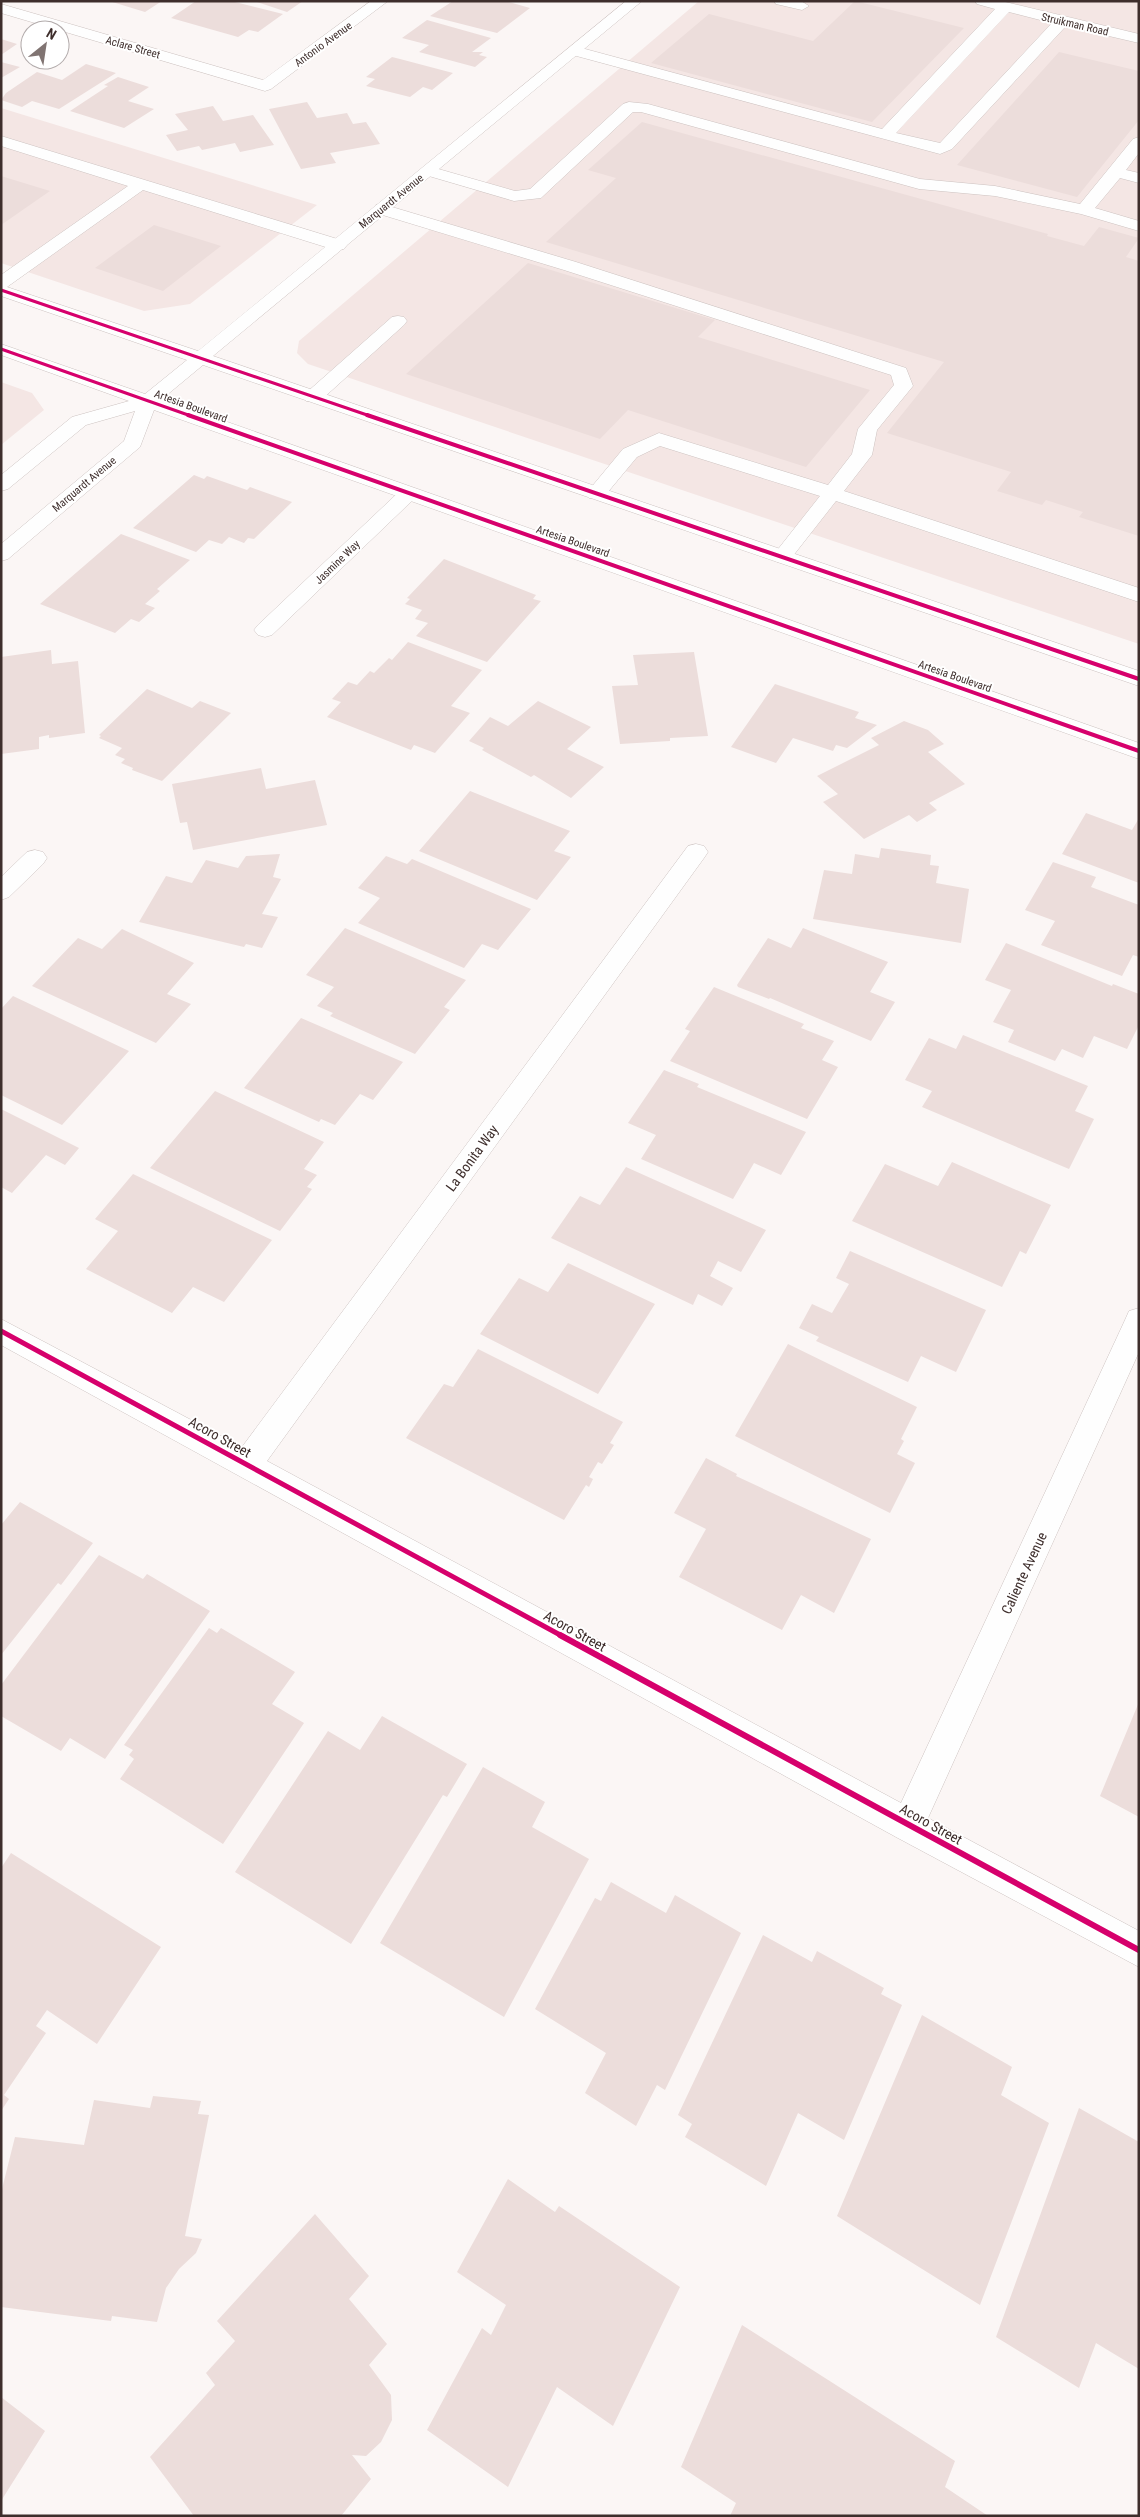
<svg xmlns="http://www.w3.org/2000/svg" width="1140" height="2517" font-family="'Roboto Condensed',sans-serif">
  <rect width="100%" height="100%" fill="#fbf6f5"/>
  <path fill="#f4e6e4" d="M699,1H1139V644L308,364L297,353L299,341Z
    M1,108L317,205L190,304L144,311L1,263Z
    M1,382L32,393L44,410L1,445Z"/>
  <path fill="#ecdddb" d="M109,1H162L145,12Z
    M196,1H231L283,14L258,32L249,30L238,37L171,18Z
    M254,1H303L287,12Z
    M453,1H505L530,8L497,33L430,16Z
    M855,1L964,28L872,122L651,63L709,14L813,41Z
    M427,20L491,38L472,52H483L479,55L487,57L475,67L419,52L429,45L402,38Z
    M1,39L17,44L1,55Z
    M1059,52L1139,71V120L1077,197L957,165Z
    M392,57L400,59L453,73L432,90L423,87L410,97L366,86L375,79L366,77Z
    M1,62L20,67L1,78Z
    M86,64L116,73L59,109L32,101L22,107L1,100L6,93L37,72L62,80Z
    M118,77L149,87L128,101L154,109L124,128L70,111L108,86L104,85Z
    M307,102L317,118L347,113L353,124L366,122L380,144L330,153L336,163L301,169L269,109Z
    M213,106L223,121L253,115L274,145L240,152L235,143L202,150L199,146L177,151L166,135L188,130L175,114Z
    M642,122L1048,234L1047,236L1084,246L1099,227L1139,238L1126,257L1139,261V536L1079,517L1083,512L1046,500L1042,505L997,491L1011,472L887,433L944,362L546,242L616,178L588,170Z
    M1,176L50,191L1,225Z
    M154,225L221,246L163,291L95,268Z
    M528,263L715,320L698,337L870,390L806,467L628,410L600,439L406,374Z
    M194,475L204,479L207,476L247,490L250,487L292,502L254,539L248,538L244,543L229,537L222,544L209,540L196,552L133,528Z
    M121,534L190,560L157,589L160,591L145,604L155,608L139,622L131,619L115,633L40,604Z
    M444,559L536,595L533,599L541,601L487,662L416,636L428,623L415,619L422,610L405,604L410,599L407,598Z
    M408,642L482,670L451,706L470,713L435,753L414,745L411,750L327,717L341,702L332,699L348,682L357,685L370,671L374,673L389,658L392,660Z
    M51,650L52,664L78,661L85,733L49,738V735L39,737V749L1,754V657Z
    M694,652L708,736L670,738V741L620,744L612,686L638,685L633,655Z
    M775,684L859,712L855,718L877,725L847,748L836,745L833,751L793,738L776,763L731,747Z
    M147,689L192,708L200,701L231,713L162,781L132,770L133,768L121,763L125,759L115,755L122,748L99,738L101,736L99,735Z
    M538,701L591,727L567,749L604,767L571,798L534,775L531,777L482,750L484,748L469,741L490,717L508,726Z
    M904,721L928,730L944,744L928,752L965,784L929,803L937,810L917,822L909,815L864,839L823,802L838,794L817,776L879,745L871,738Z
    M261,768L266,789L315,780L327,825L193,850L187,822L180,823L172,784Z
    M470,791L570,831L554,851L571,857L537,900L419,851Z
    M1086,813L1132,830L1139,818V883L1062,854Z
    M881,848L931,855L930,865L939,866L936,883L969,889L961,943L813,919L824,870L852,874L855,854L879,858Z
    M280,854L273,877L281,879L262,914L278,917L262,948L246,944L244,947L139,922L166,876L192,883L206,860L238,868L246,856Z
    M386,856L407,864L412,859L531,909L498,950L482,944L464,968L358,923L380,898L358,888Z
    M1053,862L1096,877L1091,887L1139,905V957L1133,955L1122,976L1041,945L1055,921L1025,910Z
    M345,928L466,980L444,1007L450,1010L415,1054L330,1016L333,1013L317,1006L334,987L306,975Z
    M803,928L888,962L870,992L895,1002L871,1041L770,998L769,999L738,987L737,985L768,938L791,948Z
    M122,929L194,963L167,994L191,1004L156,1043L32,986L78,938L102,949Z
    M1006,943L1112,986L1113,984L1139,994V1025L1127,1049L1094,1036L1083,1058L1062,1049L1055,1061L1008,1042L1014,1030L993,1022L1011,990L985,980Z
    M714,987L804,1024L801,1028L834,1041L822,1060L838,1067L807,1119L670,1061L690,1031L685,1029Z
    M13,996L129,1051L62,1125L1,1095V1009Z
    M301,1018L403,1062L373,1100L360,1094L335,1125L321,1119L319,1122L244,1088Z
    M963,1035L1088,1086L1075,1111L1094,1119L1069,1169L922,1107L932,1091L905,1080L929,1038L956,1049Z
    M664,1070L699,1084L697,1087L806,1132L781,1175L754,1163L733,1199L641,1159L656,1135L628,1123Z
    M215,1091L324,1142L304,1169L317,1175L307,1187L312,1189L280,1231L150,1168Z
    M1,1109L79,1148L65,1165L46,1155L12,1193L1,1187Z
    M952,1162L1051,1205L1026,1254L1020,1251L1002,1287L852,1221L885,1164L938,1186Z
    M626,1167L766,1230L741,1272L718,1261L710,1276L733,1288L722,1306L698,1294L693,1305L551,1238L580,1196L600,1205Z
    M133,1174L272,1240L224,1302L193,1287L172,1313L86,1269L118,1231L95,1219Z
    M850,1251L986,1310L956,1372L921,1356L908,1382L816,1341L819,1337L799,1328L812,1304L832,1313L849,1284L836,1278Z
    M568,1263L655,1304L598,1394L480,1334L519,1278L548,1292Z
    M788,1344L917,1407L901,1439L904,1441L897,1454L915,1463L890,1513L735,1436Z
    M478,1349L623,1422L610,1443L614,1445L602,1464L598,1462L589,1477L593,1479L589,1487L586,1485L564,1520L406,1438L444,1384L453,1387Z
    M706,1458L737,1474L736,1476L871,1539L834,1613L801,1595L782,1630L679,1577L706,1529L674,1513Z
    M20,1502L93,1543L61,1585L58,1583L1,1655V1525Z
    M99,1555L143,1579L147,1574L210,1611L105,1759L70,1738L61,1751L1,1716V1685Z
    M209,1628L217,1633L221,1628L295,1672L272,1704L304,1723L223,1844L120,1779L134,1759L129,1755L133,1750L124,1745Z
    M1139,1702V1817L1100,1796Z
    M382,1716L467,1764L447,1797L443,1795L351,1944L235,1872L328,1731L360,1750Z
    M483,1767L545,1802L532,1827L589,1859L504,2017L380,1943Z
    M11,1853L161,1947L97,2044L47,2010L36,2026L46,2033L4,2095L9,2099L1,2111V1868Z
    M611,1882L666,1913L675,1895L741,1933L665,2090L657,2085L636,2126L585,2093L606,2053L535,2009L595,1898L601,1901Z
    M763,1935L812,1962L817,1951L884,1988L881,1994L902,2005L844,2140L798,2113L766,2186L685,2137L692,2124L678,2115Z
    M922,2015L1012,2067L1001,2095L1049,2123L980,2305L837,2216Z
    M153,2096L201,2101L198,2114L209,2115L185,2236L202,2239L196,2253L179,2269L166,2288L157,2322L112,2316L111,2321L1,2307V2193L15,2137L84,2145L94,2100L150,2108Z
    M1079,2108L1139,2142V2369L1096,2343L1079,2388L996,2337Z
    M508,2179L555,2212L559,2206L680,2287L613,2426L557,2387L508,2487L427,2430L482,2328L491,2335L506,2305L457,2272Z
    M315,2214L369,2276L349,2299L387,2344L369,2365L391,2395L392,2420L381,2442L366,2456L352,2455L371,2479L341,2516H194L150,2457L215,2385L206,2373L235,2341L217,2321Z
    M742,2325L955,2461L945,2487L988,2516H730L736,2503L681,2467Z
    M1,2397L45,2431L1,2501Z"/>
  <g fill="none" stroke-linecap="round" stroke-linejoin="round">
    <defs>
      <path id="minor" d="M371,1H388L271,89L265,91L1,13V4L263,80Z
        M774,1H801L809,6L802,10L776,4Z
        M975,1H1001L1139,34V43L1066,26L952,149L940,154L569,54L566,51L574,46L882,129L995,9L977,4ZM1009,12L1052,23L940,143L896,133Z
        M629,102L648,104L920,179L995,186L1080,204L1133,139L1139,137V153L1126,170L1139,173V183L1120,178L1095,208L1139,221V231L1081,214L995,196L919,189L641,112H633L541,198L514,201L422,174L420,171L428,166L515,191L530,189L623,104Z
        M1,136L344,241L347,245L344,249H332L143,190L7,287L1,288V275L128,186L1,146Z
        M382,204L576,262L906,368L913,386L877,430L872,455L844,491L1139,588V602L836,501L789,561L782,563L775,561L772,557L775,553L820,496L660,446L637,457L603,498H589L586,494L589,490L623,449L659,433L828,485L852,454L858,429L894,385L891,375L564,270L376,213L374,209L376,205Z
        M398,316L404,317L407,321L404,325L320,401H306L304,397L306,393L392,317Z
        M409,487L416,489L419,493L416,497L272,635L265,637L258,635L254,630L258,625L402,489Z
        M696,844L704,846L708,852L704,858L267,1461L901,1803L1125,1320L1129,1311L1139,1308V1352L928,1818L1139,1931V1967L896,1837L1,1345V1319L242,1447L688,846Z
        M35,850L43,852L47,858L43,864L9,897L1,900V877L27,852Z"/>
      <path id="major" d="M626,1H642L213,356L1139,671V686L203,365L162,399L1139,743V759L154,410L140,447L8,559L1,561V544L124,441L135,411L86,425L8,489L1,491V475L72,417L129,401L1,355V344L145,394L187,360L1,296V285L198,351Z"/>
    </defs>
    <use href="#minor" stroke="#cdc3c1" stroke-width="1"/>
    <use href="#major" stroke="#cdc3c1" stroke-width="1"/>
    <use href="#minor" fill="#fefefe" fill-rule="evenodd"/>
    <use href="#major" fill="#fefefe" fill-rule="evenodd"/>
    <defs>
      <path id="cycleway-far3" d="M1,290L370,416
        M1,349L191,416"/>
      <path id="cycleway-far2" d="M188,415L1139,751
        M367,415L1139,679"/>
      <path id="cycleway-far1" d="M1,1331L562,1636"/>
      <path id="cycleway" d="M560,1635L1139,1950"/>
    </defs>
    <use href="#cycleway-far3" stroke="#fff" stroke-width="5"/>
    <use href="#cycleway-far2" stroke="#fff" stroke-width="6"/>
    <use href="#cycleway-far1" stroke="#fff" stroke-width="8"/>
    <use href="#cycleway" stroke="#fff" stroke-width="9"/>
    <use href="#cycleway-far3" stroke="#d6006c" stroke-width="3"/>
    <use href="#cycleway-far2" stroke="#d6006c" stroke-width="4"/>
    <use href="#cycleway-far1" stroke="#d6006c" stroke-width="5"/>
    <use href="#cycleway" stroke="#d6006c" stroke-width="6"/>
  </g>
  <g text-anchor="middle" stroke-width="4" stroke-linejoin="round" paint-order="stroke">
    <g font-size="11" fill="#3e2e2c" stroke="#fff">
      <text transform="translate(1075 24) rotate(13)" y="4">Struikman Road</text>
      <text transform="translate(323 44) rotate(-36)" y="4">Antonio Avenue</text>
      <text transform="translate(133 47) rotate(16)" y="4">Aclare Street</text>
      <text transform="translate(391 201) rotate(-39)" y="4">Marquardt Avenue</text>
      <text transform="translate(191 406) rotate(20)" y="4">Artesia Boulevard</text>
      <text transform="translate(84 484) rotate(-40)" y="4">Marquardt Avenue</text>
      <text transform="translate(573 541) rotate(19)" y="4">Artesia Boulevard</text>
      <text transform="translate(337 562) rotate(-44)" y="4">Jasmine Way</text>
      <text transform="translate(955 676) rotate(19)" y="4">Artesia Boulevard</text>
    </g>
    <g font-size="14" fill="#3e2e2c" stroke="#fff">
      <text transform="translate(472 1158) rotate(-54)" y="5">La Bonita Way</text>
      <text transform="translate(220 1437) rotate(29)" y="5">Acoro Street</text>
      <text transform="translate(1024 1573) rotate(-65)" y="5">Caliente Avenue</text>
      <text transform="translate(575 1631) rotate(29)" y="5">Acoro Street</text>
      <text transform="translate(931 1824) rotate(29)" y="5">Acoro Street</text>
    </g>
  </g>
  <rect width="1140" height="2517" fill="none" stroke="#3e2e2c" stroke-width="5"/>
  <g transform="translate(45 45) rotate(30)"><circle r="24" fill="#ffffff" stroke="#b2abab"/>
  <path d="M0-4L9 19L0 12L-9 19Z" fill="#807472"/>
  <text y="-8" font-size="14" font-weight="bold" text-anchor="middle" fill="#3e2e2c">N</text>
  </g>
</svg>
